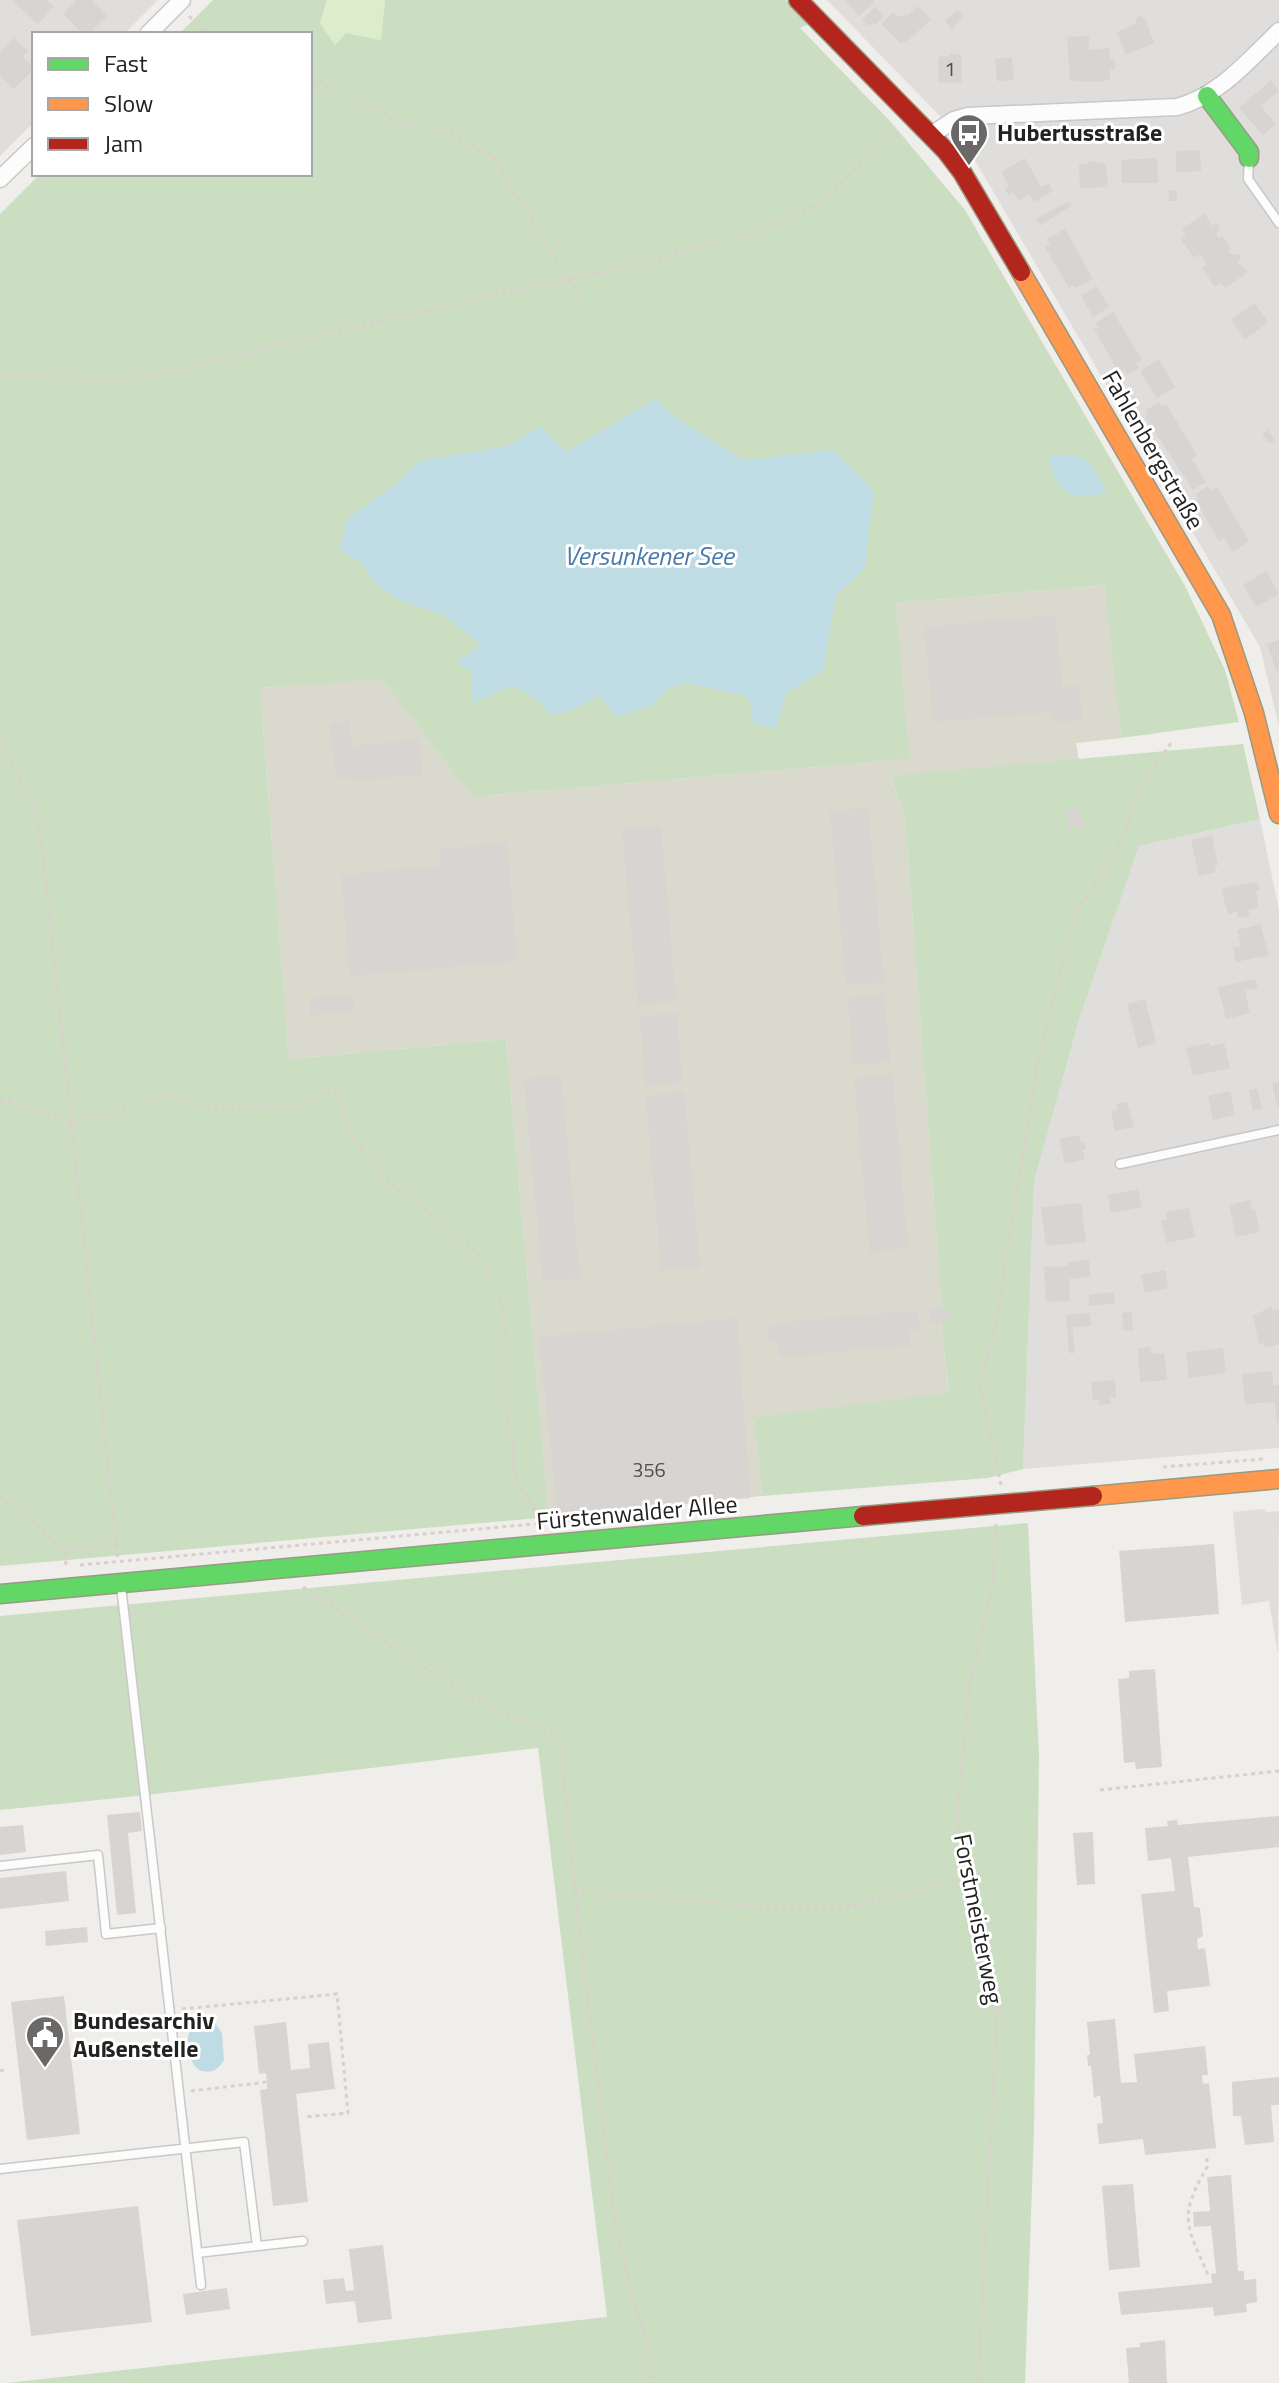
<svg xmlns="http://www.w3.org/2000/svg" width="1279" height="2383" font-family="'Titillium Web',sans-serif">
  <rect width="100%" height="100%" fill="#f0eeeb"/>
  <path fill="#dfdedc" d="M0,0H158L124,34H34V122L0,156Z
    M827,0H1279V727L1260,647L963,140Z
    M1260,819L1279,910V1448L1023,1469L1034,1182L1079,1020L1139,846Z
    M1265,1509L1266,1512L1279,1511L1278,1655L1269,1601L1242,1605L1233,1512Z"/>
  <path fill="#d9d9cd" d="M1106,585L1121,738L1076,743L1079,760L890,777L905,818L942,1307H948L949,1321L941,1323L949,1394L754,1417L762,1496L549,1517L506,1039L289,1059L260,688L383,678L472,797L908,759L896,603Z"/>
  <path fill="#ddeccb" d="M327,0H385L381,40L346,33L335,45L320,23Z"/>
  <path fill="#cbdec1" d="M213,0H327L320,23L335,45L346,33L381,40L385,0H786L809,24L800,28L890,121L965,210L1185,586L1225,670L1239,722L1121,738L1105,585L896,603L909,759L472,797L383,679L260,688L289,1059L506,1039L549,1517L0,1566V214L40,174H310V34H179Z
    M1243,744L1260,819L1139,846L1079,1020L1034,1182L1023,1469L988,1478L762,1496L754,1417L949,1393L941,1322L949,1321L948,1307L942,1308L905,818L890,776Z
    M1028,1523L1039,1756L1034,2130L1025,2383H7L607,2317L538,1748L147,1795L0,1810V1616Z"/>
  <path fill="#e0dfde" d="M1099,114H1120V131H1099Z"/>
  <path fill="#bfdbe3" d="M655,399L679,420L744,460L833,450L874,490L865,568L836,595L823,671L786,693L776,729L754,724L748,696L685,683L666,689L653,705L618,717L598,696L575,709L551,715L539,701L512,685L473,704L471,672L457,662L481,645L442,614L401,601L377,585L361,563L340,550L347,519L393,486L420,461L506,446L541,426L566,452Z
    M1049,455C1091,454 1088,458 1107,493C1069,501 1054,493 1049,455Z
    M199,2020L214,2021L222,2033L224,2060C218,2071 210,2074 199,2070C184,2058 183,2030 199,2020Z"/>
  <path fill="#d7d4d2" d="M12,0H47L54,6L38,24Z
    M77,0H91L107,16L88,34H83L63,14Z
    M844,0H873L874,2L859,16Z
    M917,6L931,19L909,40L900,43L881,24L893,12L896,16L908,15Z
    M875,7L884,16L875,25L873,23L869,26L862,20Z
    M958,9L964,16L952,29L945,21Z
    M1138,15L1145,19L1154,43L1126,55L1117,32L1135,24Z
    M1089,36V50L1109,48L1110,60L1115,59V69L1110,70V79L1101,82L1070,81L1067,37Z
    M14,38L28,51L23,57L34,69L14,89L0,76V52Z
    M951,53L961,55L962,82L939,83L938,57L948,56Z
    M1012,57L1014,80L997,81L995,59Z
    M1271,80L1279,91L1261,106L1276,124L1263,135L1239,108Z
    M1200,150L1201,171L1176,172V151Z
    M1025,158L1041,187L1049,184L1053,191L1034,202L1029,195L1018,201L1013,192L1009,195L1005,189L1009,186L1001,172Z
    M1157,158L1158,183H1122L1121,160Z
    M1089,161L1106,164L1108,187L1080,188L1079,165L1088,164Z
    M1169,190H1177V201H1169Z
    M1069,201L1072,205L1040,226L1036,219Z
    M1205,213L1211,226L1214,224L1219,225V230L1216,233L1219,238L1222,236L1231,249L1228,250L1232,255L1240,254V259L1237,262L1248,272L1225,288L1221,283L1215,287L1202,268L1207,264L1200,254L1194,258L1180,238L1186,235L1182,229Z
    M1065,229L1093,279L1076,288L1074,285L1069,288L1045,247L1050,244L1047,239Z
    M1097,286L1109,307L1093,317L1081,296Z
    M1255,303L1268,322L1245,340L1231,320Z
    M1113,312L1142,360L1136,363L1139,368L1127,375L1124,370L1119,373L1094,329L1098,327L1096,323Z
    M1159,359L1175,387L1157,398L1140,371Z
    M1159,402L1162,406L1166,404L1197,455L1192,459L1206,482L1193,490L1145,417L1148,414L1146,410Z
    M1268,430L1275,440L1270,444L1262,434Z
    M1208,486L1211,491L1217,487L1249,541L1232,552L1224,538L1219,541L1195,500L1199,498L1196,494Z
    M1266,571L1279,594L1256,607L1243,585Z
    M1055,615L1062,687L1079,686L1083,720L1053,723L1052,712L933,722L924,627Z
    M1279,640V670L1276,671L1267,644Z
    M349,721L352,746L419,739L422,774L353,781V777L336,779L330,723Z
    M868,808L884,982L846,985L830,811Z
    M1081,810L1083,827L1068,828L1066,811Z
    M661,826L676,1001L638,1004L622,829Z
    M1212,835L1218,865L1215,866L1216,872L1199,876L1191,840Z
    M507,843L517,961L350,976L341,875L440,866L439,849Z
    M1254,882L1258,884L1260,889L1256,892L1259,907L1248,910L1250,916L1239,918L1237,912L1228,914L1221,889Z
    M1260,924L1269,955L1236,962L1233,948L1241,946L1237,930Z
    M1255,979L1258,988L1245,991L1250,1013L1226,1019L1218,987Z
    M884,994L890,1062L853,1065L848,998Z
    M353,995L354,1012L311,1015L310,998Z
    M1145,999L1156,1043L1138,1048L1127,1004Z
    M677,1013L682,1082L646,1085L640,1017Z
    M1210,1043V1046L1224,1043L1230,1068L1193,1076L1186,1048Z
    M892,1074L908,1248L870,1252L854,1078Z
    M561,1075L580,1278L543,1281L524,1079Z
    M1279,1082V1107L1278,1108L1272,1083Z
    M1257,1088L1262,1109L1253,1111L1249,1090Z
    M1230,1091L1235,1115L1213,1120L1208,1096Z
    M684,1092L700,1268L661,1271L646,1096Z
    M1127,1102L1134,1127L1115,1131L1111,1111L1118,1109L1116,1104Z
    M1079,1135L1081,1143L1085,1142L1086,1149L1082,1150L1085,1159L1065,1164L1059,1139Z
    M1138,1189L1142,1207L1111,1213L1108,1195Z
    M1250,1200L1252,1210L1255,1209L1260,1232L1236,1237L1229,1205Z
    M1081,1203L1086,1242L1046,1246L1041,1207Z
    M1189,1208L1195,1237L1167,1243L1161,1220L1167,1219L1166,1212Z
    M1089,1259L1090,1277L1069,1279L1070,1301L1046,1302L1044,1267L1068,1266V1262Z
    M1165,1270L1168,1288L1145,1293L1141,1275Z
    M1114,1292L1115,1303L1089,1306V1295Z
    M948,1307L949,1321L931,1323L930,1309Z
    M1272,1307L1273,1311L1279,1309V1344L1264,1347L1263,1343L1259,1344L1253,1315Z
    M908,1311L909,1313L918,1312L920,1329L910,1330L911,1345L780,1357L778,1342L769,1343L767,1326L776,1325V1323Z
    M1132,1312L1133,1331H1124L1122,1313Z
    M1090,1313L1091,1326L1072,1327L1075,1353H1069L1066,1315Z
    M737,1318L750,1498L558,1516L539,1337Z
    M1150,1347L1151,1354L1164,1353L1167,1380L1140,1382L1138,1348Z
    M1223,1348L1226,1373L1189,1378L1186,1352Z
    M1272,1371L1273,1385H1279V1423H1277L1275,1402L1245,1404L1242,1374Z
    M1115,1380L1116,1397L1110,1398L1111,1404L1099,1405V1399L1093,1400L1091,1382Z
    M1214,1544L1219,1614L1125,1622L1119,1551Z
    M1155,1669L1162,1767L1136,1769L1135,1762L1124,1763L1118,1679L1129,1678V1671Z
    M140,1812L142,1831L128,1833L136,1913L117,1915L107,1815Z
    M1279,1816V1847L1188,1857L1194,1907L1200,1908L1203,1936L1197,1939L1198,1949L1205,1948L1210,1986L1167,1991L1169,2011L1154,2013L1141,1894L1175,1891L1171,1858L1148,1861L1145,1828L1168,1826L1167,1821L1177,1820L1178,1825Z
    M23,1825L26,1852L0,1855V1827Z
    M1093,1832L1095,1884L1077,1885L1073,1833Z
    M66,1871L69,1901L0,1909V1878Z
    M87,1927L88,1942L46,1946L45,1931Z
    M64,1996L80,2134L27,2140L11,2002Z
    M1115,2019L1121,2083L1137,2082L1134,2054L1205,2046L1208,2075H1202L1203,2084L1209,2083L1216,2148L1145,2155L1143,2139L1099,2144L1097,2124L1103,2123L1100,2095L1094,2098L1091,2066H1088L1087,2055H1090L1087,2022Z
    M286,2022L291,2070L310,2068L308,2044L329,2042L335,2089L296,2094L308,2202L273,2206L260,2090L267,2089V2082L266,2073L259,2074L254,2026Z
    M1279,2077V2105H1271L1274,2142L1245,2145L1241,2116H1233L1232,2082Z
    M1231,2175L1238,2271H1244V2280L1256,2279L1257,2302L1246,2304L1247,2312L1214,2316L1213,2307L1121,2315L1118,2292L1212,2283L1211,2274L1216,2273L1211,2226L1194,2227L1193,2212L1210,2211L1207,2177Z
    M1133,2184L1140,2267L1109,2270L1102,2186Z
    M138,2206L152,2322L31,2336L17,2220Z
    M383,2245L392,2319L358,2323L355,2301L326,2304L323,2280L344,2278L346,2291L354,2290L349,2249Z
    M227,2288L230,2309L186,2315L183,2294Z
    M1165,2340L1167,2383H1129L1126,2348L1140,2347V2343Z"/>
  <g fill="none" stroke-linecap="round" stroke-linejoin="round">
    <defs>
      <path id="lane" d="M1249,159L1248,179L1279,223
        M1120,1164L1279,1130
        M121,1586L201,2285
        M0,1866L98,1855L106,1934L161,1928
        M0,2169L244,2142L257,2246
        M197,2253L303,2241"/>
      <path id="street" d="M148,34L182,0
        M931,135L954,120L968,116L1177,107C1219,96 1249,60 1279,31
        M0,179L34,146"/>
      <path id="fast" d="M1207,96L1249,152V158
        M0,1594L863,1516"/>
      <path id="slow" d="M1021,272L1221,615L1254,713L1279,814
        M1093,1496L1279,1479"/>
      <path id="jam" d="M798,0L946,151L962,172L1021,272
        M863,1516L1093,1496"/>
    </defs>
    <use href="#lane" stroke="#c9c8c7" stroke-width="11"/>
    <use href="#street" stroke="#c9c8c7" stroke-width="19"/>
    <use href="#fast" stroke="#999a82" stroke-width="21"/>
    <use href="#slow" stroke="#999a82" stroke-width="21"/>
    <use href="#jam" stroke="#999a82" stroke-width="21"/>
    <path stroke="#dccecd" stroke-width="3" stroke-dasharray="4 4" stroke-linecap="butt" d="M189,16L207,34
      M310,79L322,83L401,123L449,132L494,158L575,291L578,303
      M0,376L118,380L173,371L491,295L621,269L746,234L788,219L819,202L897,132
      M0,742L33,804L41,839L118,1560
      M0,1102H17L72,1123L110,1114L143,1100L171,1096L218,1110L254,1105L290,1108L314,1102L327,1088L335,1090L355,1142L392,1184L480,1256L502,1304L506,1332V1413L514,1445L513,1462L517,1482L535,1510V1522
      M1163,1467L1263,1459
      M1001,1485L980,1387L996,1323L1037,1064L1077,911L1106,868L1127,828L1144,782L1171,743
      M0,1495L65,1550L66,1566
      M65,1550L117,1544
      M80,1565L578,1520
      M303,1587L467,1695L562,1740L563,1770L577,1908L614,2218L628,2280L650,2350L651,2383
      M1100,1790L1279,1771
      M575,1891L754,1906H853L964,1880
      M182,2009L337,1994L348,2113L304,2117
      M0,2071L4,2070
      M191,2091L267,2082
      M1207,2158V2167C1177,2219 1187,2225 1209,2277
      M978,2383L998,1999L965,1880L957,1809L970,1682L993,1586L996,1524"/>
    <use href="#lane" stroke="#fdfcfc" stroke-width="8"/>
    <use href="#street" stroke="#fdfcfc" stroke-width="16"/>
    <use href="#fast" stroke="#63d668" stroke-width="18"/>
    <use href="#slow" stroke="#ff974d" stroke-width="18"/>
    <use href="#jam" stroke="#b3261e" stroke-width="18"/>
  </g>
  <defs>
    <symbol id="bus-pin" viewBox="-11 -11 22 30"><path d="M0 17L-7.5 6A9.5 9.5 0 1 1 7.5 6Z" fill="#6a6968" stroke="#fff"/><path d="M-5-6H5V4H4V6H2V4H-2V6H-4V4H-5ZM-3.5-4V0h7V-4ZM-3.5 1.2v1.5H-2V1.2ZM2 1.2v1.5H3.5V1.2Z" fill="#fff"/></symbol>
    <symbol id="civic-pin" viewBox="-11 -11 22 30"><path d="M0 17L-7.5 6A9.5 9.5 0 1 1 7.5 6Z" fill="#6a6968" stroke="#fff"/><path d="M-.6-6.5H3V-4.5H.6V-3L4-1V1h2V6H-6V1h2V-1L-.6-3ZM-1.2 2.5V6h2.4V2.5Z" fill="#fff"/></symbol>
  </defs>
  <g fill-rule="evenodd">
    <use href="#bus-pin" x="947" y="111" width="44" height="60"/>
    <use href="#civic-pin" x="23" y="2013" width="44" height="60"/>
  </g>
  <g text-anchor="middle" stroke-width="6" stroke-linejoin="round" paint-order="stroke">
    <g font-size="20" fill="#4f4e4e">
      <text x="950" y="76">1</text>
      <text x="649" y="1477">356</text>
    </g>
    <g font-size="24" font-weight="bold" fill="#222" stroke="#fff" text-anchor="start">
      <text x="997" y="141">Hubertusstraße</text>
      <text x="73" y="2029">Bundesarchiv<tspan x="73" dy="28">Außenstelle</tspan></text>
    </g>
    <g font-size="24" fill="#222" stroke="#fff">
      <text transform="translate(1153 450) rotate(60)" y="8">Fahlenbergstraße</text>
      <text transform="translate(637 1513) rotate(-5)" y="8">Fürstenwalder Allee</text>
      <text transform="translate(978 1919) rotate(79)" y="8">Forstmeisterweg</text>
    </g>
    <g font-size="26" font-style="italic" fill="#4a7aab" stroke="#fff">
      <text x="649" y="565">Versunkener See</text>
    </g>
  </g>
  <rect x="32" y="32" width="280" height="144" fill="#ffffff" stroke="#a7a7a7" stroke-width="2"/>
  <rect x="48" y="58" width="40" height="12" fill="#63d668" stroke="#a7a7a7" stroke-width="2"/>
  <text x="104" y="72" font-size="24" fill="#222222">Fast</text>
  <rect x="48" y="98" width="40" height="12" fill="#ff974d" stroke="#a7a7a7" stroke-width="2"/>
  <text x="104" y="112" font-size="24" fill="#222222">Slow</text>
  <rect x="48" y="138" width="40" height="12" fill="#b3261e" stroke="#a7a7a7" stroke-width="2"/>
  <text x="104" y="152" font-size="24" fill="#222222">Jam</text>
</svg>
